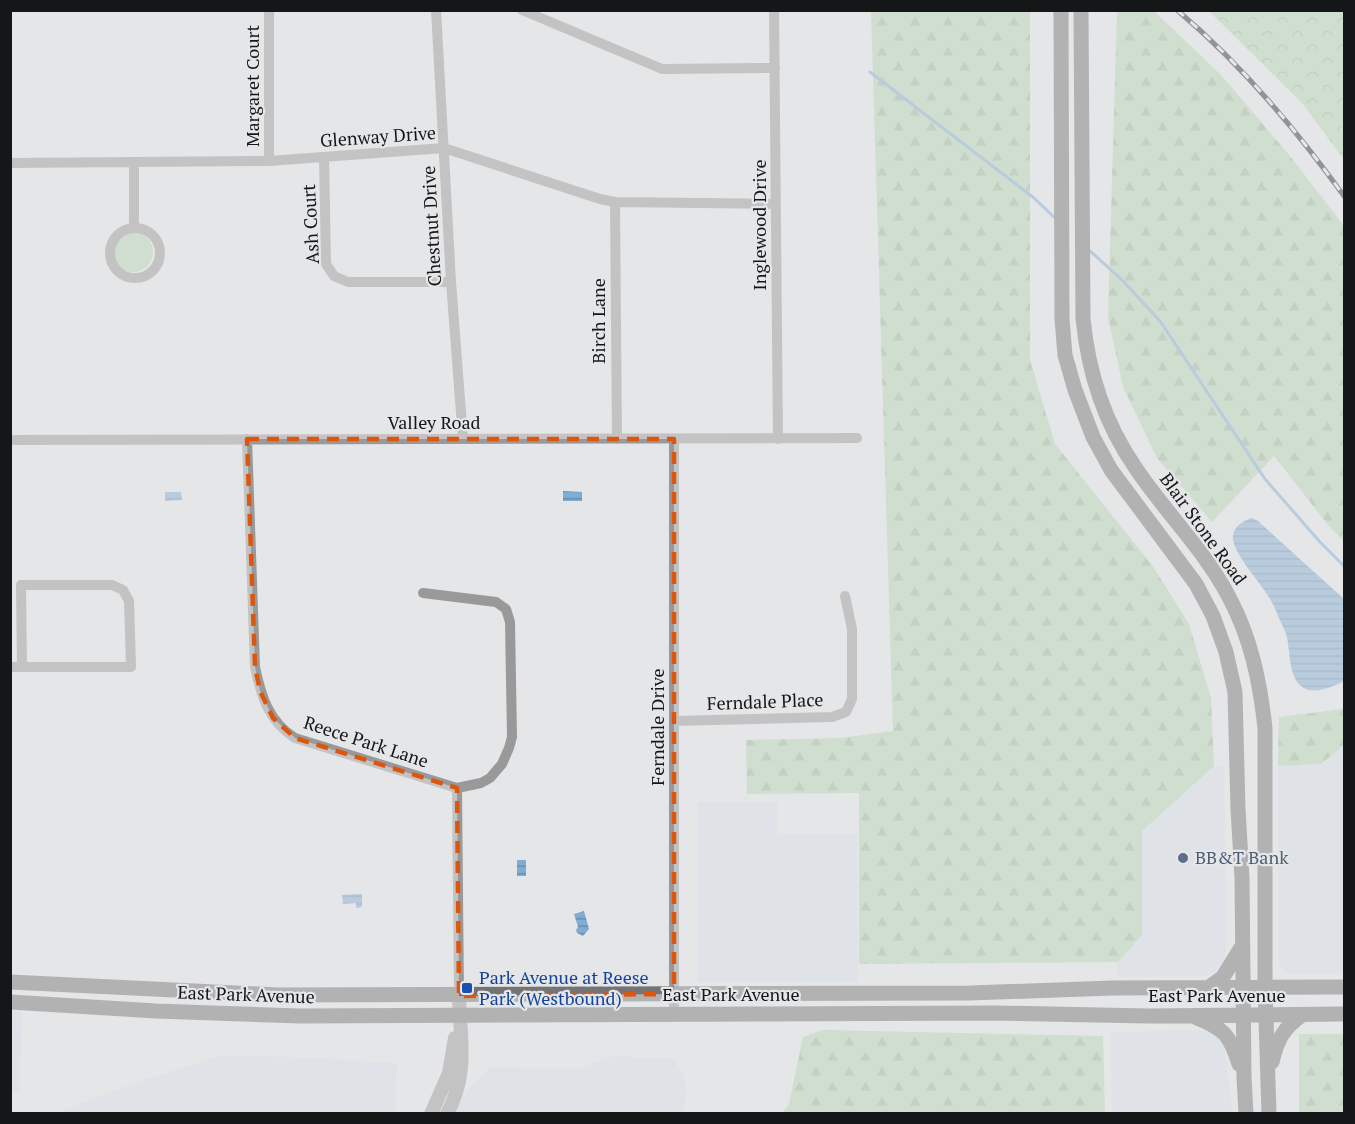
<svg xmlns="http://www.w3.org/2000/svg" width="1355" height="1124" font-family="'PT Serif',serif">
  <defs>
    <pattern id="forest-firs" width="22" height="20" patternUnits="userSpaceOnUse" patternTransform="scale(1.5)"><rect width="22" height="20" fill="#b4d5b1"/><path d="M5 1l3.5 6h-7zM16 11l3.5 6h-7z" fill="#9ab698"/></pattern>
    <pattern id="park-crowns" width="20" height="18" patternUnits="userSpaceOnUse" patternTransform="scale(1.5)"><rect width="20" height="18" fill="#b4d5b1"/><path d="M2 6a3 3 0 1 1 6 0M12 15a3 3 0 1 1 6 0" fill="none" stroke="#9ab698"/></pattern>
    <pattern id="water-rules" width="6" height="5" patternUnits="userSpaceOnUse" patternTransform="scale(1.5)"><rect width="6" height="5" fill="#80add3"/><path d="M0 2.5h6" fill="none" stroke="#688caa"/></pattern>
  </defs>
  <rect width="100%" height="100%" fill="#e5e6e8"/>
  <path fill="#d7dde6" d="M1344,745V975H1298L1284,971L1279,965L1278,766L1321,764Z
    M1214,766H1224L1226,954L1222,965L1217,971L1205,976L1117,977L1118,962L1142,935V831Z
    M697,802H777V835H857L858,981L697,982Z
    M11,1011L22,1012L19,1093H11Z
    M1201,1030L1210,1031L1216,1035L1224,1045L1233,1113H1112L1111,1032Z
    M220,1056L298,1057L397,1063L395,1113H60L63,1110L137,1082Z
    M614,1056L673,1059L683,1073L686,1091L683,1113H455L469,1088L490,1067L577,1069Z"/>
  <path fill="#b4d5b1" d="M113 252a20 20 0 1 1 40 0a20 20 0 1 1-40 0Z"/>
  <path fill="url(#forest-firs)" d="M871,11H1030V360L1055,444L1154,568L1189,624L1211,698L1214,766L1142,831V935L1118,962L859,964V793L747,794L746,740L840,738L893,731Z
    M1117,11H1154L1221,75L1290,156L1344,226V541L1329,526L1274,456L1212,522L1157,458L1123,387L1108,317Z
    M1344,709V745L1321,764L1278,766L1279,717Z
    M822,1030L1103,1036L1105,1113H782L789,1104L803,1037Z
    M1299,1034H1344V1113H1299Z"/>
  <path fill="url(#park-crowns)" d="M1209,11H1344V160L1303,104Z"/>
  <path fill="url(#water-rules)" d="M563,491L582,492V501H563Z
    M165,492H181L182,500L165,501Z
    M1252,518L1258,521L1344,599V681C1333,687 1312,696 1301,686C1289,676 1290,652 1287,637C1285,630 1281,623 1278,616C1276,610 1273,604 1270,599C1262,584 1231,552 1233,536C1233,527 1244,520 1252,518Z
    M517,860H526V876H517Z
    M362,894V907L356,908V903L343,904L342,895Z
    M584,911L589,929L583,936L577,933L576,930L578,927L574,914Z"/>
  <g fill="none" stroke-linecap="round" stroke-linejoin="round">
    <path stroke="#80add3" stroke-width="3" d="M870,72L1034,198L1057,220
      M1088,249L1122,280L1160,321L1265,479L1320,542L1344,566"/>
    <path stroke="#9a9999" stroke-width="10" d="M436,10L451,282L463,439
      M522,10L662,69L775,68
      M774,10L778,439
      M324,157L326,264L334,276L348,282H451
      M269,161V10
      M10,163L269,161L444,148L600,199L615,202L776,204
      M615,202L617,439
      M134,228V162
      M110 253a25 25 0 1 1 50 0a25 25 0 1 1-50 0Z
      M247,439L255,667C261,696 269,722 295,738L457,788L481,783L490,778L502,764L509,748L512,737L510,622L506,609L496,602L423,593
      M674,439V1015
      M10,440L857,438
      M10,667H131L129,601L123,590L112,585H21L22,667
      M674,721L832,717L846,712L852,699V629L845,596
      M457,788L459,996"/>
    <path stroke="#9a9999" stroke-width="14" d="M431,1114L449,1073L455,1038
      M447,1114C469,1073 460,1040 459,996"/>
    <path stroke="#757474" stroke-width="15" d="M1061,10L1062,319L1065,355L1075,390L1093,437L1111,470L1196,584L1213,616L1226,652L1235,692L1238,809L1242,878L1244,1077L1246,1114
      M1081,10L1083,318C1088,372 1104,422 1135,467C1164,511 1204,549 1229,597C1251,638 1260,682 1265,728V987L1269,1114
      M10,982L278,995L970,993L1112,988L1344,987
      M1209,987L1223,977L1242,946
      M10,1002L156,1011L300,1016L997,1013L1149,1016L1344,1014
      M1197,1018C1225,1029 1230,1036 1239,1064
      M1272,1062C1277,1041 1283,1028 1302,1015"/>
    <defs>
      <path id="rail" d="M1177,10C1241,64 1295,128 1344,196"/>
    </defs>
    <use href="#rail" stroke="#2e2f30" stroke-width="5"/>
    <use href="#rail" stroke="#e5e6e8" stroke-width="3" stroke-dasharray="9" stroke-linecap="butt"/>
  </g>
  <path d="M0 0H1355V1124H0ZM247,439H674V994L459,996L457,788L295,738L273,718L260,691L255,667Z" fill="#e5e6e8" fill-opacity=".55" fill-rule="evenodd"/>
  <path fill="none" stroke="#dd560d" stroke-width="4.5" stroke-dasharray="12 8" stroke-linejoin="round" d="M247,439H674V994L459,996L457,788L295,738L273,718L260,691L255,667Z"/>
  <circle fill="#5c6f8a" stroke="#e5e6e8" stroke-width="2" cx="1183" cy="858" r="6"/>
  <rect fill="#1a4fb4" stroke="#e5e6e8" stroke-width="2" x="461" y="982" width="12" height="12" rx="3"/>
  <g text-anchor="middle" stroke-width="4.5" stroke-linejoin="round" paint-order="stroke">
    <g font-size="18" fill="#151617" stroke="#e5e6e8">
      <text transform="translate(253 86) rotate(-90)" y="6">Margaret Court</text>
      <text transform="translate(378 137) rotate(-4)" y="6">Glenway Drive</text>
      <text transform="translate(311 224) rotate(-93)" y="6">Ash Court</text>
      <text transform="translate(760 225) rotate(-90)" y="6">Inglewood Drive</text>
      <text transform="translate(432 226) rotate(-93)" y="6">Chestnut Drive</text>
      <text transform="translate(599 321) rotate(-90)" y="6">Birch Lane</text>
      <text x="434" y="429">Valley Road</text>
      <text transform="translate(1203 529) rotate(54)" y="6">Blair Stone Road</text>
      <text transform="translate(765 702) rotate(-2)" y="6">Ferndale Place</text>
      <text transform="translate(658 727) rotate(-90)" y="6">Ferndale Drive</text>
      <text transform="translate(366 742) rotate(18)" y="6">Reece Park Lane</text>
      <text transform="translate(246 995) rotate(2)" y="6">East Park Avenue</text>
      <text x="731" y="1001">East Park Avenue</text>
      <text x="1217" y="1002">East Park Avenue</text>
    </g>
    <g font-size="18" fill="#4e5e75" stroke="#e5e6e8" text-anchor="start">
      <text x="1195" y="864">BB&amp;T Bank</text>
    </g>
    <g font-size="18" fill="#164399" stroke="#e5e6e8" text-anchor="start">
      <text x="479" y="984">Park Avenue at Reese<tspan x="479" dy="21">Park (Westbound)</tspan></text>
    </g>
  </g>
  <rect width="1355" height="1124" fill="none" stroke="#151617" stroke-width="24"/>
</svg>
